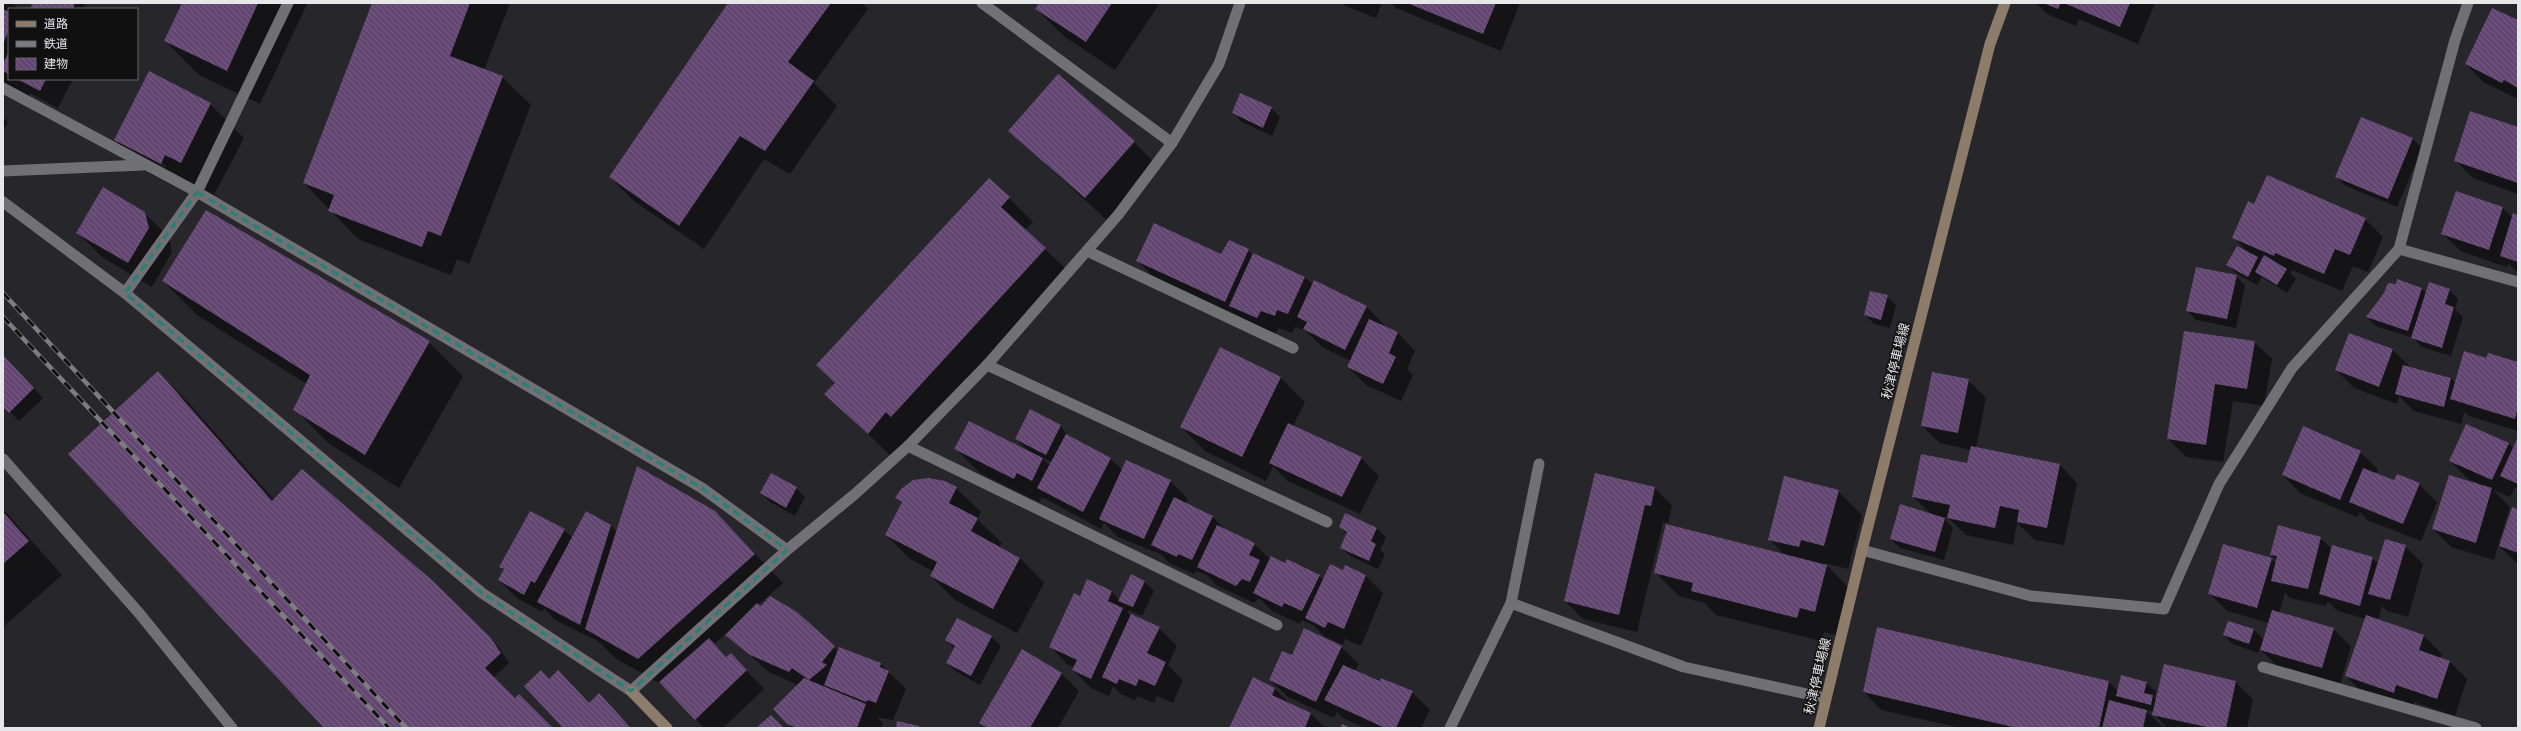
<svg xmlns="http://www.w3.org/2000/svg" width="2521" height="731" font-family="'Asap Condensed','Noto Sans JP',sans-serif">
  <defs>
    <pattern id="building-back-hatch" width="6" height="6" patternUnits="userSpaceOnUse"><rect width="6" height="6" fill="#634671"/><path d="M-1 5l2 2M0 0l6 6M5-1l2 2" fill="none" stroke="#796185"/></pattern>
  </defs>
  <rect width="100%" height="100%" fill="#26262b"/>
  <path fill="#0007" fill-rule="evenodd" d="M3,3H12L18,9H9V79H73L58,108L30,93L28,97L3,87Z
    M33,3H82L85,6V9H32Z
    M183,3L307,4L260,104L199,75L165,41Z
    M374,3H510L484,70L502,77L531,105L469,264L457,259L451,275L358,239L304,183Z
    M729,3H862L868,9L814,83L837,106L790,174L764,159L704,249L634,201L610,177Z
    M1040,3H1160L1115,70L1065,37L1036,9Z
    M1339,3H1382L1376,18Z
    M1391,3H1520L1501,51L1396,8Z
    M2036,3H2155L2138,44L2079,19L2076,26L2047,14Z
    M2518,21V99L2483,82L2466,64Z
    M210,104L244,138L214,195L199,188L195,197L149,173L115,140ZM154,159L166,166L165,167L154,161Z
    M1271,108L1280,117L1272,136L1242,122L1233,113Z
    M3,117L8,122L3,131Z
    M2361,118L2413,139L2422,148L2397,207L2346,186L2336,177Z
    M2518,128V194L2473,178L2455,160Z
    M1009,131L1134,142L1158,166L1109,222Z
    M2456,192L2503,208L2513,218L2518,216V273L2508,263L2507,267L2460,251L2442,233Z
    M1009,198L1033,222L1025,230L1070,273L892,457L826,394Z
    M2254,205L2365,219L2383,237L2368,272L2353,266L2342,291L2292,270L2291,274L2296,279L2287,293L2262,277L2257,285L2237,274L2228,265L2248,252L2233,237Z
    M144,213L169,237L172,252L152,287L102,257L77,232Z
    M1248,250L1253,255L1305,277L1313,285L1314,282L1367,307L1384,325L1383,327L1398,333L1415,351L1407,369L1413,375L1401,401L1366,385L1348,367L1351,361L1322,347L1306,331L1295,327L1292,333L1279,328L1274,335L1161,285L1137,260L1222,256Z
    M2236,276L2245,285L2236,328L2196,320L2187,310Z
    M163,281L429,342L463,376L399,488L328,443L295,409L307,384L197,315Z
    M2398,281L2422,289L2427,294L2449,290L2458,299L2455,309L2463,317L2451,356L2422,347L2413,338L2376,326L2367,317L2397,285Z
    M1887,296L1896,305L1890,328L1874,324L1865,314Z
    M2185,332L2254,342L2272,359L2264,406L2233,401L2223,462L2186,457L2168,439Z
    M1220,348L1281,378L1305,402L1293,426L1361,458L1379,476L1360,514L1288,481L1273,466L1266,481L1205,451L1181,427Z
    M2393,350L2410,367L2451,378L2456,383L2487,359L2518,363V431L2469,416L2464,412L2461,424L2414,411L2399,396L2397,404L2354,388L2336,370Z
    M3,355L43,398L19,421L3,405Z
    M158,373L187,401L274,500L433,582L499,647L509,663L494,677L515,700L551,728H325Z
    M1968,380L1986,398L1976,448L2060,465L2077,483L2064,545L2035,540L2017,523L2013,545L1966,535L1948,518L1943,517L1953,528L1944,560L1900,548L1891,539L1931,514L1913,497L1968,464L1971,450L1940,443L1922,426Z
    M1030,410L1061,426L1069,437L1111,459L1123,471L1170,481L1188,499L1185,504L1213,517L1226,530L1254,544L1270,559L1319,576L1324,580L1344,572L1366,576L1383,593L1361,646L1345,639L1343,645L1324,636L1313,625L1302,620L1300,624L1272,611L1259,598L1254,603L1216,585L1207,575L1196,571L1194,574L1169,563L1162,555L1118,537L1104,523L1101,529L1042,497L1039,502L980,473L956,449L1027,450L1016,439ZM1041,457L1052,462L1050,466Z
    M2518,441V488L2515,487L2510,497L2493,490L2510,507L2499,542L2501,543L2518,510V564L2498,545L2494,560L2451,547L2433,529L2478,483L2468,479L2450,461L2509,444L2514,449Z
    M2360,452L2378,469L2376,474L2395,481L2419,484L2437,502L2421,541L2367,520L2360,512L2357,517L2300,493L2283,475Z
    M945,482L956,488L981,512L977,519L1002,543L999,548L1020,558L1044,583L1017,633L955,600L931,576L933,571L910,559L886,535L902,504L897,498Z
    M796,488L805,497L795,516L770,502L761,493Z
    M1655,488L1672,506L1668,523L1663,522L1637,632L1583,619L1565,601Z
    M1838,491L1862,515L1848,569L1824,563L1851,590L1839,636L1824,632L1821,641L1716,615L1705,603L1679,596L1655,572L1785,555L1769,539Z
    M3,509L62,575L3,627Z
    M715,512L783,583L758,605L839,651L840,648L881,664L906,689L893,720L877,717L883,723L881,728H792L774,709L798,685L769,672L726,634L714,644L727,658L731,655L764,689L723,728H704L663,685L615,658L598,641L555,620L544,608L542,612L517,598L499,580L504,570L501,567L564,530L573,538L611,526L617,532Z
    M1340,527L1377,528L1386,538L1380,550L1385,554L1378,569L1350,556L1341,547L1347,534Z
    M2320,538L2332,549L2372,558L2378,563L2405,546L2423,564L2408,617L2387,611L2382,606L2378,620L2424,636L2442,654L2440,658L2450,662L2467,679L2455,716L2414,702L2411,710L2364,694L2346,676L2366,619L2338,611L2327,601L2326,606L2290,598L2285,592L2279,613L2333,629L2351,646L2340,685L2279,668L2261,650L2264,642L2258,653L2233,644L2224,635L2228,622L2254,630L2264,640L2269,623L2227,611L2209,593L2224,545L2272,559L2276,564L2277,561L2271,555Z
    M1132,576L1145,582L1154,591L1142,616L1129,610L1127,613L1159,628L1177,646L1168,665L1183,680L1173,703L1157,696L1154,703L1137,696L1135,701L1121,694L1113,686L1109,696L1091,688L1073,670L1074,667L1068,665L1051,647L1080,597L1112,592L1120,600Z
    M957,619L992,637L1001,646L980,685L957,672L947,663L955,649L946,640Z
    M1878,629L2109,682L2118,691L2122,677L2147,683L2156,692L2154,698L2157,700L2165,665L2236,682L2253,700L2247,728H2167L2154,714V712L2145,710L2164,728H1961L1881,710L1864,692Z
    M1341,647L1359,664L1355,671L1412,692L1430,710L1421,728H1365L1343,718L1337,712L1334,718L1288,697L1270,680L1293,657Z
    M1022,650L1062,674L1079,691L1058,728H986L980,722Z
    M1253,679L1275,689L1291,705L1311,714L1325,728H1230Z
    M549,680L589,704L599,695L632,728H563Z"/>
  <path fill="url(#building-back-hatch)" d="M32,3H75L73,9H31Z
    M182,3H258L227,71L164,41Z
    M372,3H470L450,56L503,76L441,236L428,231L422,247L328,211L334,195L303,183Z
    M728,3H831L788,62L814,81L765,151L740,136L679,226L609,177Z
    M1039,3H1112L1086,42L1035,9Z
    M1407,3H1496L1483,34Z
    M2043,3H2061L2058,9Z
    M2064,3H2130L2120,27Z
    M2492,8L2518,20V88L2504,80L2502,83L2465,64Z
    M3,9L9,12V30L3,44Z
    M9,52V74L3,71V63Z
    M149,71L211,103L181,163L165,155L161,164L114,140Z
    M1058,74L1135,141L1085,198L1008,131Z
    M17,79H46L40,91Z
    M1240,93L1272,107L1263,128L1232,113Z
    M2470,111L2518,127V183L2454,161Z
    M2361,117L2413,138L2388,199L2335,177Z
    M2267,175L2366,218L2350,255L2335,249L2324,274L2275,253L2274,256L2232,238L2248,201L2254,204Z
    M989,178L1010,197L1001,207L1046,248L891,417L886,412L868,434L824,394L835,383L816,365Z
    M103,187L145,212L149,228L128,263L76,233Z
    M2456,191L2503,207L2489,250L2441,234Z
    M206,210L430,341L365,455L293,410L310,375L162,281Z
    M2513,213L2518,215V262L2500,256Z
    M1154,223L1221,254L1229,240L1249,249L1225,302L1136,261Z
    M2237,246L2258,257L2248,277L2226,265Z
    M1253,253L1305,277L1288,314L1277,310L1275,316L1261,311L1257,318L1229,306Z
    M2264,255L2287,269L2277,285L2255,272Z
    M2196,267L2237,275L2227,319L2186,311Z
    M2397,279L2422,288L2408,331L2366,317L2384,293L2388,283L2396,284Z
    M1314,280L1367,306L1345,350L1303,329L1307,322L1297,317Z
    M2429,282L2450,289L2445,304L2454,307L2442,348L2411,338Z
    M1870,291L1888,295L1881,320L1864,315Z
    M1369,319L1398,332L1389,353L1396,357L1383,384L1347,367Z
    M2184,331L2255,341L2247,389L2215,384L2206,445L2167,439Z
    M2349,333L2393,349L2379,387L2335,370Z
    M1220,347L1281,377L1242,457L1180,427Z
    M2464,351L2486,358L2488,353L2518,362V408L2515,419L2450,399Z
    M3,355L34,388L9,413L3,407Z
    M2403,365L2451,378L2444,407L2395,394Z
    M158,371L272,501L302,469L433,581L490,637L501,653L485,668L515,698L519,694L553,728H324L68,454Z
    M1932,372L1969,379L1958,433L1921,426Z
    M1030,409L1061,425L1046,455L1015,439Z
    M969,421L1043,458L1032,481L1017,473L1014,479L954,449Z
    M1288,423L1362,457L1342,497L1269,463Z
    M2466,424L2509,443L2492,480L2449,461Z
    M2303,426L2361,451L2340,500L2282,475Z
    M1066,434L1111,458L1083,512L1037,488Z
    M2517,439H2518V484L2500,476Z
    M1971,446L2060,464L2047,528L2017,522L2019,510L2000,506L1995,528L1947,518L1950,505L1912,497L1921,454L1967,463Z
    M1126,460L1171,480L1144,539L1099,519Z
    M637,466L715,511L755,554L638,659L585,629Z
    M2363,468L2394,480L2397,474L2420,483L2403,524L2349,502Z
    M771,473L797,487L786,508L760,493Z
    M1595,473L1655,487L1651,506L1645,505L1619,615L1564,601Z
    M2449,475L2492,488L2476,543L2432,529Z
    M1784,476L1839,490L1824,546L1801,540L1799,547L1768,540Z
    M929,478L945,481L957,487L949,503L978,518L971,531L1020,558L993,609L930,576L937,562L885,535L902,502L895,498L901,489L913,480Z
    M1174,497L1213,516L1192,560L1178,554L1177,557L1151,545Z
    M1900,504L1945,518L1935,552L1890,539Z
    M2512,507L2518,509V553L2499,546Z
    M530,511L565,529L535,583L531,581L524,595L498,580L504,569L499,567Z
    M586,511L611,525L580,625L537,602Z
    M3,512L29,541L3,564Z
    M1345,513L1377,528L1371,541L1376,544L1369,561L1340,548L1347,532L1339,527Z
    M1666,524L1827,565L1815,612L1800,608L1797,618L1691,591L1693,583L1654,573Z
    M1217,525L1255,543L1249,555L1260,560L1250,582L1242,579L1236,586L1197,567Z
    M2278,525L2321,537L2308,589L2271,581L2277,556L2270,555Z
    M2385,539L2406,545L2390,600L2368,594Z
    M2223,544L2272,558L2257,608L2208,594Z
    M2332,545L2373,557L2360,606L2319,594Z
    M1271,556L1285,563L1287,559L1320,575L1302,611L1284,603L1282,607L1253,593Z
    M1330,564L1343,570L1345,565L1366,575L1344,629L1328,622L1325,628L1305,618Z
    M1131,574L1145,581L1133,607L1118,601Z
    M1087,579L1112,591L1108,601L1123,608L1091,679L1072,670L1077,660L1049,647L1074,593L1080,596Z
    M770,596L797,612L835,646L822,662L827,665L809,680L792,668L789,672L750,655L725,635L757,603L761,606Z
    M2272,610L2334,628L2322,668L2260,650Z
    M1131,614L1160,627L1147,653L1166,662L1155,686L1139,679L1136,686L1119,679L1117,684L1102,677Z
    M2366,615L2424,635L2419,650L2450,661L2437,699L2396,685L2394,693L2345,676Z
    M957,618L992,636L971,676L946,663L955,646L945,640Z
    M2228,621L2254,629L2249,644L2223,635Z
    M1877,627L2109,681L2099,728H2017L1863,692Z
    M1304,628L1342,646L1316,702L1269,680L1282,651L1292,655Z
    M709,638L726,657L731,653L747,670L695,720L659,682Z
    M839,647L881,663L880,667L889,671L876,703L868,700L866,702L824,685Z
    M1022,649L1062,673L1030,728H988L979,723Z
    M2164,664L2236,681L2226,728H2211L2152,715Z
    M1343,665L1380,681L1381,678L1413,691L1396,728H1385L1324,700Z
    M541,670L549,679L558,670L589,703L599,693L631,728H563L524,686Z
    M2121,675L2147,682L2144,693L2153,695L2151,705L2116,696Z
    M1253,677L1275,688L1272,695L1311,713L1305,728H1229Z
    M804,678L866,704L857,728H797L787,724L773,709Z
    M2109,700L2147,710L2143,728H2102Z
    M771,715L784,728H756Z
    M897,721L919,726V728H896Z
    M1342,724L1351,728H1340Z"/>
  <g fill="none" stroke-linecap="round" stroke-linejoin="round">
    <path stroke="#707075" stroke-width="11" d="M2399,249L2518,282
      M1087,251L1293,348
      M987,365L1327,522
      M908,446L1277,625
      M2263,667L2476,728"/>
    <path stroke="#707075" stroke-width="11" d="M982,3L1172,143
      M3,88L197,192L288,3
      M3,171L143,165
      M3,202L125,293L482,593L631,691L787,550L855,494L908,446L987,365L1118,215L1172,143L1219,64L1240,3
      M125,293L197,192L702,488L787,550
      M3,459L139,613L232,728
      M1862,550L2031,596L2164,609L2219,484L2292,368L2399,249L2455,40L2468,3
      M1511,603L1539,464
      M1450,728L1511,603L1684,667L1825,698"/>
    <path stroke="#8e7c6b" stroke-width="11" d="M631,691L667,728
      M1819,728L1862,550L1990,44L2005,3"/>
    <defs>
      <path id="rail" d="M3,293L406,728
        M3,317L389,728"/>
    </defs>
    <use href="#rail" stroke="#7d7d81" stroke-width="4.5"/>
    <use href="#rail" stroke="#101011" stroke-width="3" stroke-dasharray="9" stroke-linecap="butt"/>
  </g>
  <path fill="none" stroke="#25817a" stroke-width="3" stroke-dasharray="8 5" stroke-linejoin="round" d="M197,192L702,488L787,550L631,691L482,593L125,293Z"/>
  <g text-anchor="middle" stroke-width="3" stroke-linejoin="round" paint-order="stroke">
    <g font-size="13" fill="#e7e7ea" stroke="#101011">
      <text transform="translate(1895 361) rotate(-76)" y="5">秋津停車場線</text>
      <text transform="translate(1817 676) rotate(-77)" y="5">秋津停車場線</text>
    </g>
  </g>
  <rect width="2521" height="731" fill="none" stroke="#e7e7ea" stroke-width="8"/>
  <rect x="8" y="8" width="130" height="72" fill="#101011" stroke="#666668"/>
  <rect x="16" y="21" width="20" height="6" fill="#8e7c6b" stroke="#666668"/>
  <text x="44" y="28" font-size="12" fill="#e7e7ea">道路</text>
  <rect x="16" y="41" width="20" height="6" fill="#7d7d81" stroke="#666668"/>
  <text x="44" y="48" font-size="12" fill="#e7e7ea">鉄道</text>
  <rect x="16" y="58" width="20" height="12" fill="url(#building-back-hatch)" stroke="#666668"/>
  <text x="44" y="68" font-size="12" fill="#e7e7ea">建物</text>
</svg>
